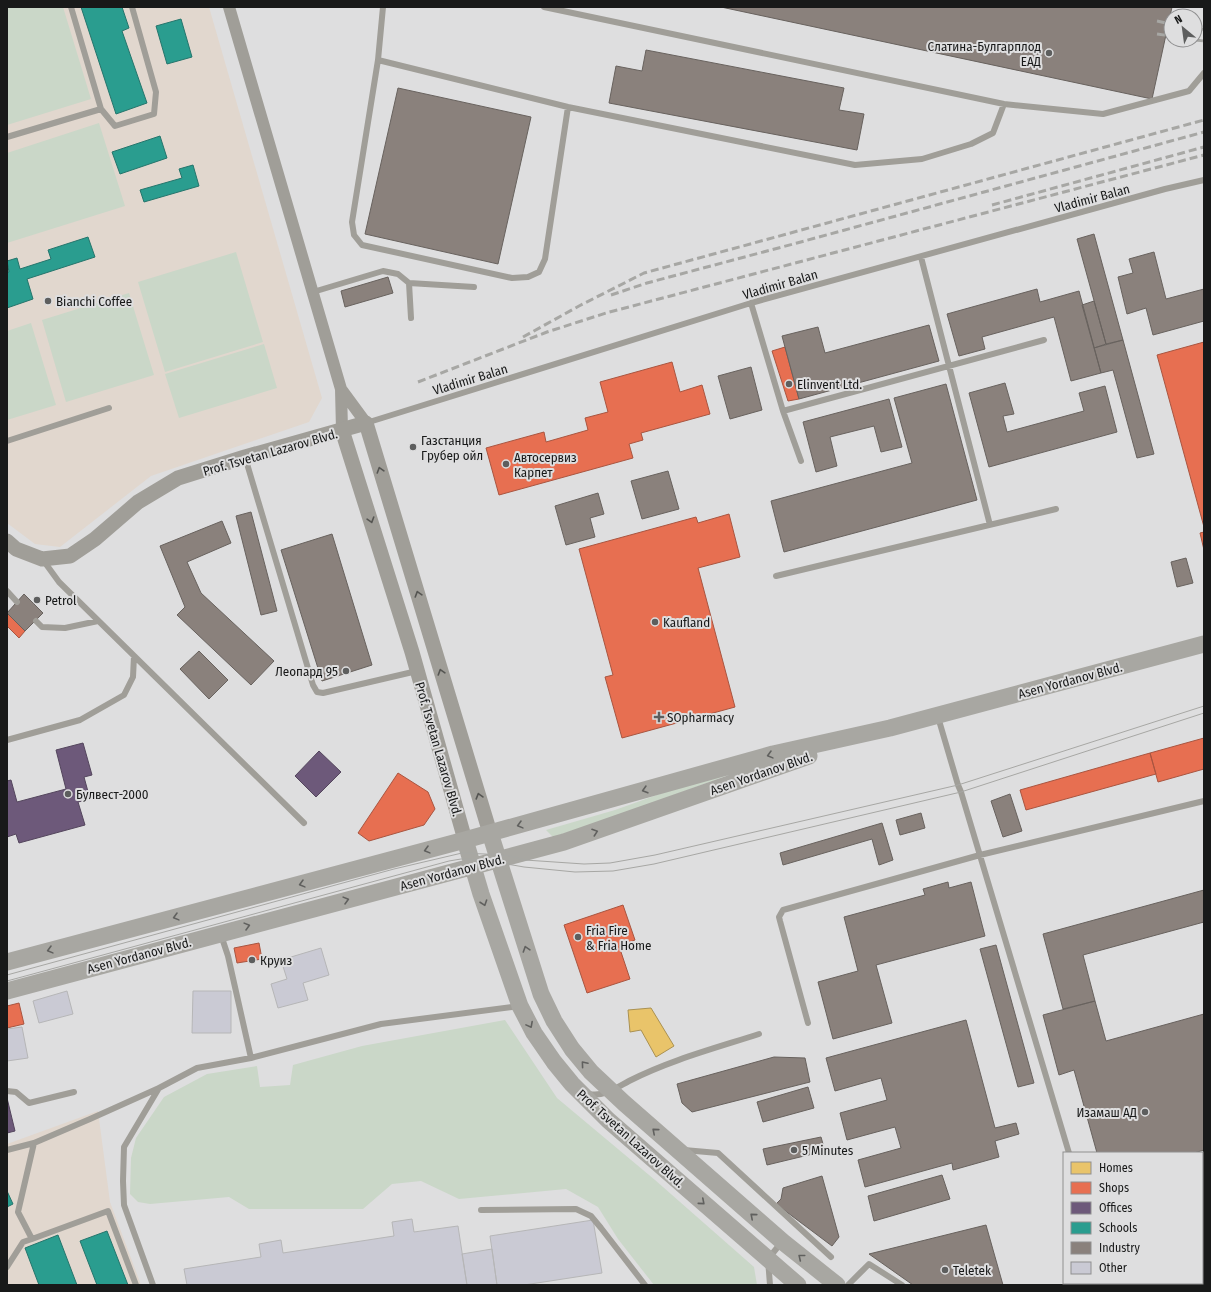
<svg xmlns="http://www.w3.org/2000/svg" width="1211" height="1292" font-family="'Fira Sans Condensed',sans-serif">
  <rect width="100%" height="100%" fill="#dededf"/>
  <path fill="#e1d7ce" d="M7,7H209L322,398L309,422L151,476L60,547L35,544L7,523Z
    M98,1111L110,1202L141,1285H7V1144Z"/>
  <path fill="#cad7c8" d="M7,7H63L91,99L7,125Z
    M99,123L125,206L7,243V153Z
    M236,252L263,342L165,372L138,282Z
    M129,293L154,375L66,402L42,320Z
    M31,323L56,405L7,420V331Z
    M264,344L277,388L179,418L165,374Z
    M753,766L614,817L553,837L546,830L615,810L682,786Z
    M505,1020L557,1098L655,1180L754,1267L757,1285H654L618,1239L598,1207L566,1189L459,1199L421,1181L392,1184L363,1209H249L229,1197L150,1204L138,1202L130,1194L131,1158L136,1138L164,1097L207,1074L257,1066L260,1087L290,1085L293,1065L362,1046Z"/>
  <path fill="#e9c46a" stroke="#aa9152" d="M651,1008L674,1046L656,1057L641,1030L630,1032L628,1010Z"/>
  <path fill="#e76f51" stroke="#a95540" d="M1204,342V527L1157,355Z
    M785,347L799,399L788,401L772,351Z
    M672,362L680,392L702,385L710,414L641,433L643,440L629,444L633,458L499,495L486,448L544,432L546,442L588,430L585,418L608,412L600,382Z
    M729,514L740,557L698,568L735,707L622,738L605,677L613,675L579,549L696,517L698,523Z
    M1204,532V550L1200,533Z
    M7,613L25,631L19,638L7,626Z
    M1204,738V769L1158,782L1150,753Z
    M1150,753L1156,774L1026,810L1020,790Z
    M398,773L428,792L435,809L424,825L369,841L358,833Z
    M623,905L635,940L619,946L630,979L587,993L564,925Z
    M259,943L262,959L237,963L234,948Z
    M19,1003L24,1024L7,1028V1006Z"/>
  <path fill="#6d597a" stroke="#54465d" d="M83,743L92,775L84,777L90,799L78,802L85,825L19,843L16,834L7,837V781L11,780L17,802L66,789L56,750Z
    M319,751L341,772L316,797L295,776Z
    M7,1098L15,1131L7,1133Z"/>
  <path fill="#2a9d8f" stroke="#25756c" d="M81,7H122L129,28L122,31L147,103L116,114Z
    M181,19L192,57L167,64L156,26Z
    M160,136L167,158L120,174L112,152Z
    M193,165L199,186L144,202L140,190L182,178L179,169Z
    M88,237L95,257L27,279L33,299L7,308V272H9L7,261L17,258L20,269L51,259L48,250Z
    M7,1191L13,1204L7,1207Z
    M107,1231L128,1285H97L80,1241Z
    M58,1235L77,1285H39L25,1248Z"/>
  <path fill="#8a817c" stroke="#68625e" d="M721,7H1172L1152,99Z
    M646,50L844,88L839,110L864,114L857,150L609,103L616,66L642,71Z
    M398,88L531,117L498,264L365,234Z
    M1094,234L1123,340L1106,344L1077,239Z
    M1154,252L1166,299L1204,289V321L1153,335L1146,308L1127,314L1118,277L1133,273L1129,259Z
    M388,277L393,293L345,307L341,291Z
    M1037,289L1040,302L1079,291L1101,373L1071,381L1054,317L982,337L985,349L959,356L947,314Z
    M1094,301L1106,344L1094,348L1082,305Z
    M929,325L939,361L799,399L782,336L818,327L825,353Z
    M1123,340L1154,454L1137,458L1113,370L1101,373L1094,348Z
    M751,367L762,410L730,419L718,376Z
    M1005,383L1014,414L1003,416L1007,432L1084,411L1079,393L1105,386L1117,432L989,467L969,393Z
    M946,384L977,500L784,552L771,501L912,463L894,398Z
    M889,399L902,447L881,452L874,426L830,437L837,466L816,472L803,422Z
    M668,471L679,509L642,519L631,481Z
    M598,493L604,514L590,518L595,537L566,545L555,506Z
    M251,512L277,611L261,615L236,516Z
    M222,521L231,543L187,562L201,593L274,661L251,685L177,615L185,607L160,546Z
    M332,534L372,665L322,681L281,550Z
    M1186,558L1193,583L1177,587L1171,562Z
    M24,594L43,613L25,631L7,613Z
    M199,651L228,680L209,699L180,669Z
    M1010,794L1022,831L1003,837L991,801Z
    M921,813L925,828L900,835L896,820Z
    M882,823L893,860L879,865L872,839L783,865L780,853Z
    M948,882L949,888L971,882L985,936L876,965L892,1023L833,1039L818,982L858,971L844,917L925,895L923,889Z
    M1204,890V922L1083,955L1095,1001L1063,1009L1043,934Z
    M996,945L1034,1083L1018,1087L980,949Z
    M1095,1001L1106,1041L1204,1014V1150L1194,1153H1097L1074,1070L1059,1075L1043,1015Z
    M966,1020L995,1128L1016,1123L1019,1134L995,1141L999,1157L953,1170L952,1163L865,1187L858,1160L901,1148L895,1127L847,1140L840,1113L887,1100L881,1078L835,1091L826,1058Z
    M774,1057L805,1058L810,1082L692,1112L682,1103L677,1084Z
    M808,1087L814,1108L763,1122L757,1102Z
    M821,1137L825,1151L767,1165L763,1149Z
    M942,1175L950,1199L874,1221L868,1196Z
    M822,1176L839,1237L832,1246L776,1204L781,1199L783,1188Z
    M1204,1213V1240H1202V1214Z
    M986,1225L1003,1285H913L869,1254Z"/>
  <path fill="#cacad4" stroke="#b6b6b7" d="M321,948L329,975L303,983L308,1000L278,1008L271,984L287,979L281,960Z
    M67,991L73,1014L39,1023L33,1001Z
    M193,991H231V1033H192Z
    M22,1027L28,1058L7,1061V1029Z
    M412,1219L414,1232L458,1226L467,1285H187L184,1269L261,1257L259,1244L281,1240L283,1253L394,1236L392,1222Z
    M593,1220L602,1273L524,1285H497L490,1236Z
    M492,1249L497,1285H467L462,1254Z"/>
  <g fill="none" stroke-linecap="round" stroke-linejoin="round">
    <path stroke="#a09e98" stroke-width="6" d="M71,7L101,109
      M383,7L378,60L568,107L855,165L922,159L971,144L993,133L1004,104
      M544,7L1004,104L1103,114L1189,91L1204,73
      M378,60L352,222L354,235L362,245L512,278L528,277L539,272L545,259L568,107
      M7,137L101,109L115,126L154,114L156,92L132,7
      M921,257L990,525
      M409,283L474,287
      M313,292L383,271L398,274L409,283L411,318
      M751,303L783,411L801,461
      M783,411L1044,340
      M366,423L751,303L1165,189L1204,180
      M7,441L109,408
      M245,457L313,685L317,692L323,693L417,671
      M43,560L59,582L304,823
      M776,576L1056,509
      M7,591L17,602
      M36,621L42,627L65,628L98,621
      M938,717L958,785L961,792L1069,1153
      M7,740L80,720L124,695L133,677L134,656
      M221,935L228,956L251,1058
      M808,1023L780,921L779,917L783,910L980,855L1204,801
      M7,1091L16,1092L29,1103L74,1092
      M589,1094C604,1097 616,1088 629,1081C670,1060 716,1048 759,1034
      M7,1150L34,1143L90,1119L159,1088L197,1068L251,1058L381,1024L520,1006
      M684,1150L718,1153L831,1257
      M481,1210L576,1209L591,1216L601,1228L645,1285
      M32,1239L108,1211L136,1285
      M7,1267L23,1242L32,1239L18,1212L34,1143
      M153,1285L124,1205L123,1181L124,1147L159,1088
      M770,1285L768,1259L781,1243
      M848,1285L869,1264L902,1285"/>
    <path stroke="#a09e98" stroke-width="12" d="M229,7L341,389L342,430
      M341,389L366,423"/>
    <path stroke="#a09e98" stroke-width="15" d="M342,430L412,652L465,840
      M7,541L16,549L42,559L70,556L95,539L138,502L178,478L245,457L366,423L490,833"/>
    <path stroke="#a8a7a2" stroke-width="17" d="M490,833L541,994L554,1021L572,1049L591,1072L624,1103L783,1242L837,1285
      M465,840L481,894L520,1006L534,1033L554,1062L572,1084L608,1120L798,1285
      M7,962L465,840L773,754L890,728L1204,644
      M7,991L564,842L809,756"/>
    <path stroke="#a7a7a4" stroke-width="1" d="M7,975L394,869L462,853L485,854L510,856L525,860L584,864L610,863L655,855L958,785L1204,706
      M7,981L449,861L461,859L484,860L524,867L575,872L613,871L654,864L961,792L1204,713"/>
    <path stroke="#a7a7a4" stroke-width="3" stroke-dasharray="8 4" stroke-linecap="butt" d="M1157,21L1171,24
      M1195,28L1204,30
      M1157,34L1171,36
      M1195,40L1204,41
      M992,205L1204,147
      M611,295L647,283L797,243L1204,132
      M523,337L579,306L644,273L1204,120
      M418,382L547,332L606,313L1204,155"/>
  </g>
  <defs><path id="oneway-chevron" d="M-2-3.5L2.5 0L-2 3.5" fill="none" stroke-width="1.6" stroke-linecap="round" stroke-linejoin="round"/></defs>
  <g stroke="#555552">
    <use href="#oneway-chevron" transform="translate(380 470) rotate(-107)"/>
    <use href="#oneway-chevron" transform="translate(371 520) rotate(73)"/>
    <use href="#oneway-chevron" transform="translate(418 594) rotate(-107)"/>
    <use href="#oneway-chevron" transform="translate(441 672) rotate(-107)"/>
    <use href="#oneway-chevron" transform="translate(479 796) rotate(-106)"/>
  </g>
  <g stroke="#60605e">
    <use href="#oneway-chevron" transform="translate(770 755) rotate(165)"/>
    <use href="#oneway-chevron" transform="translate(645 790) rotate(164)"/>
    <use href="#oneway-chevron" transform="translate(520 825) rotate(165)"/>
    <use href="#oneway-chevron" transform="translate(595 832) rotate(-19)"/>
    <use href="#oneway-chevron" transform="translate(427 850) rotate(165)"/>
    <use href="#oneway-chevron" transform="translate(302 884) rotate(165)"/>
    <use href="#oneway-chevron" transform="translate(346 900) rotate(-15)"/>
    <use href="#oneway-chevron" transform="translate(484 903) rotate(71)"/>
    <use href="#oneway-chevron" transform="translate(176 917) rotate(165)"/>
    <use href="#oneway-chevron" transform="translate(247 926) rotate(-15)"/>
    <use href="#oneway-chevron" transform="translate(526 949) rotate(-108)"/>
    <use href="#oneway-chevron" transform="translate(50 950) rotate(165)"/>
    <use href="#oneway-chevron" transform="translate(530 1025) rotate(62)"/>
    <use href="#oneway-chevron" transform="translate(584 1064) rotate(-130)"/>
    <use href="#oneway-chevron" transform="translate(655 1131) rotate(-139)"/>
    <use href="#oneway-chevron" transform="translate(702 1202) rotate(41)"/>
    <use href="#oneway-chevron" transform="translate(753 1216) rotate(-139)"/>
    <use href="#oneway-chevron" transform="translate(801 1257) rotate(-141)"/>
  </g>
  <g fill="#5d5e5e" stroke="#dededf" stroke-width="1.5">
    <circle cx="1049" cy="53" r="4"/>
    <circle cx="48" cy="301" r="4"/>
    <circle cx="789" cy="384" r="4"/>
    <circle cx="413" cy="447" r="4"/>
    <circle cx="506" cy="464" r="4"/>
    <circle cx="37" cy="600" r="4"/>
    <circle cx="655" cy="622" r="4"/>
    <circle cx="346" cy="671" r="4"/>
    <path d="M657 711h4v4h4v4h-4v4h-4v-4h-4v-4h4z"/>
    <circle cx="68" cy="794" r="4"/>
    <circle cx="578" cy="937" r="4"/>
    <circle cx="252" cy="960" r="4"/>
    <circle cx="1145" cy="1112" r="4"/>
    <circle cx="794" cy="1150" r="4"/>
    <circle cx="945" cy="1270" r="4"/>
  </g>
  <g text-anchor="middle" stroke-width="4" stroke-linejoin="round" paint-order="stroke">
    <g font-size="13" fill="#181919" stroke="#dededf" text-anchor="start">
      <text x="1041" y="51" text-anchor="end">Слатина-Булгарплод<tspan x="1041" dy="15">ЕАД</tspan></text>
      <text x="56" y="306">Bianchi Coffee</text>
      <text x="797" y="389">Elinvent Ltd.</text>
      <text x="421" y="445">Газстанция<tspan x="421" dy="15">Грубер ойл</tspan></text>
      <text x="514" y="462">Автосервиз<tspan x="514" dy="15">Карпет</tspan></text>
      <text x="45" y="605">Petrol</text>
      <text x="663" y="627">Kaufland</text>
      <text x="338" y="676" text-anchor="end">Леопард 95</text>
      <text x="667" y="722">SOpharmacy</text>
      <text x="76" y="799">Булвест-2000</text>
      <text x="586" y="935">Fria Fire<tspan x="586" dy="15">&amp; Fria Home</tspan></text>
      <text x="260" y="965">Круиз</text>
      <text x="1137" y="1117" text-anchor="end">Изамаш АД</text>
      <text x="802" y="1155">5 Minutes</text>
      <text x="953" y="1275">Teletek</text>
    </g>
    <g font-size="13" fill="#181919" stroke="#dededf">
      <text transform="translate(1092 198) rotate(-15)" y="5">Vladimir Balan</text>
      <text transform="translate(780 284) rotate(-16)" y="5">Vladimir Balan</text>
      <text transform="translate(470 379) rotate(-17)" y="5">Vladimir Balan</text>
      <text transform="translate(270 452) rotate(-16)" y="5">Prof. Tsvetan Lazarov Blvd.</text>
      <text transform="translate(1070 680) rotate(-15)" y="5">Asen Yordanov Blvd.</text>
      <text transform="translate(439 749) rotate(74)" y="5">Prof. Tsvetan Lazarov Blvd.</text>
      <text transform="translate(761 773) rotate(-19)" y="5">Asen Yordanov Blvd.</text>
      <text transform="translate(452 872) rotate(-15)" y="5">Asen Yordanov Blvd.</text>
      <text transform="translate(139 955) rotate(-15)" y="5">Asen Yordanov Blvd.</text>
      <text transform="translate(631 1138) rotate(42)" y="5">Prof. Tsvetan Lazarov Blvd.</text>
    </g>
  </g>
  <rect width="1211" height="1292" fill="none" stroke="#181919" stroke-width="16"/>
  <rect x="1063" y="1152" width="140" height="132" fill="#dededf" stroke="#8f8f90"/>
  <rect x="1071" y="1162" width="20" height="12" fill="#e9c46a" stroke="#8f8f90"/>
  <text x="1099" y="1172" font-size="12" fill="#181919">Homes</text>
  <rect x="1071" y="1182" width="20" height="12" fill="#e76f51" stroke="#8f8f90"/>
  <text x="1099" y="1192" font-size="12" fill="#181919">Shops</text>
  <rect x="1071" y="1202" width="20" height="12" fill="#6d597a" stroke="#8f8f90"/>
  <text x="1099" y="1212" font-size="12" fill="#181919">Offices</text>
  <rect x="1071" y="1222" width="20" height="12" fill="#2a9d8f" stroke="#8f8f90"/>
  <text x="1099" y="1232" font-size="12" fill="#181919">Schools</text>
  <rect x="1071" y="1242" width="20" height="12" fill="#8a817c" stroke="#8f8f90"/>
  <text x="1099" y="1252" font-size="12" fill="#181919">Industry</text>
  <rect x="1071" y="1262" width="20" height="12" fill="#cacad4" stroke="#8f8f90"/>
  <text x="1099" y="1272" font-size="12" fill="#181919">Other</text>
  <g transform="translate(1183 28) rotate(331)"><circle r="19" fill="#dededf" stroke="#8f8f90"/>
  <path d="M0-3L7 15L0 10L-7 15Z" fill="#5d5e5e"/>
  <text y="-6" font-size="11" font-weight="bold" text-anchor="middle" fill="#181919">N</text>
  </g>
</svg>
